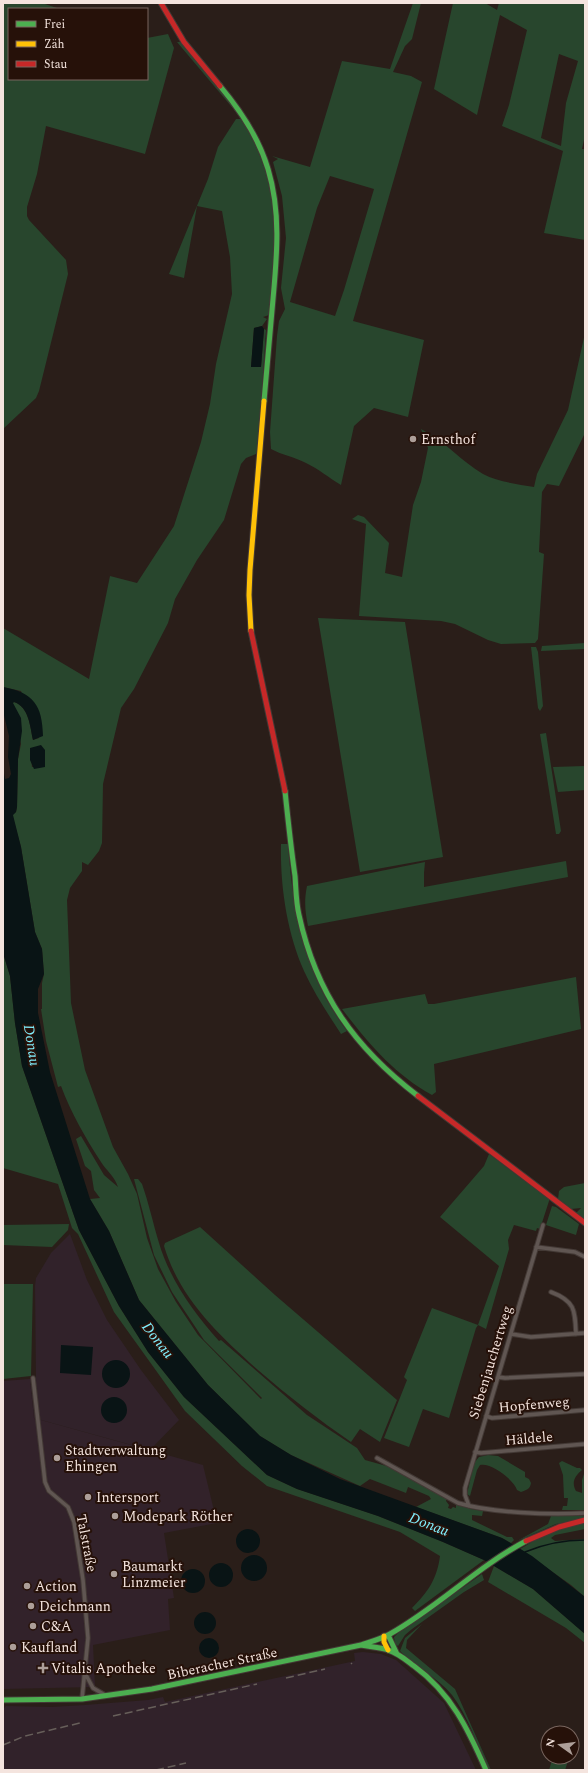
<svg xmlns="http://www.w3.org/2000/svg" width="588" height="1773" font-family="Spectral,serif">
  <rect width="100%" height="100%" fill="#2a1e19"/>
  <path fill="#32222a" d="M30,1379L34,1418L203,1465L217,1523L164,1533L174,1598L168,1599L170,1630L93,1645L95,1687L3,1689V1381Z"/>
  <path fill="#31222a" d="M70,1234L87,1280L107,1320L141,1370L179,1420L150,1450L34,1418L30,1379L36,1378L35,1286L36,1278L51,1253Z
    M363,1652L381,1654L396,1660L444,1703L476,1770H3V1709L6,1706L52,1707L85,1705L148,1700L163,1697L165,1702L355,1661L354,1653Z"/>
  <path fill="#28462d" fill-rule="evenodd" d="M3,3H42L60,9H9V79H147V38L168,34L174,48L145,154L46,126L37,174L27,207V216L29,220L66,260L68,274L39,391L36,398L3,429Z
    M413,3H421L412,39L405,46L393,72L411,76L422,82L353,321L424,340L408,417L374,408L354,426L341,485C329,478 319,469 306,463C295,457 282,455 271,449L270,432L277,336L279,321L285,309L281,288L286,238L282,196L273,162L278,159L272,156L310,167L342,61L390,69ZM330,176L374,189L344,290L335,316L290,302L317,208Z
    M453,3H485L497,10L499,3H585V135L582,149H585V240L544,233L563,151L502,126L509,105L527,30L500,15L477,115L434,89ZM559,54L578,61L566,103L561,146L541,138Z
    M177,42H180L226,97L236,112Z
    M236,119H242C284,189 276,239 269,315L263,317L267,319L262,326L254,328L251,367H261L264,329L266,330L258,451L256,454L246,458L241,464L224,520L197,560L175,599L168,623L134,689L121,708L103,784L102,843L99,851L88,865L82,862V871L70,888L67,900L71,1003L85,1070L113,1147L128,1174L137,1194L147,1238L158,1269L176,1302L198,1335L261,1399L262,1398L204,1340L172,1292L154,1255L134,1179H138L142,1184C149,1204 153,1223 159,1243C170,1280 194,1313 219,1341L221,1340L307,1415L357,1448L365,1460L390,1467L447,1498L446,1501L449,1505L448,1508L451,1509L453,1507L456,1508V1504L471,1509L483,1511L482,1516L472,1515V1520L507,1537H512L514,1540L511,1543L502,1538L416,1507L431,1499L429,1496L408,1487L406,1493L370,1479L360,1486L291,1455L260,1436L208,1385L139,1300L109,1231L90,1199L100,1198L94,1190L91,1171L85,1166L76,1139L81,1136L104,1175L118,1187C115,1177 106,1170 101,1162C85,1137 71,1113 61,1086L58,1087L46,1041L41,1009H42V983L44,974L42,949L35,932L21,847L12,815L16,812L17,807L18,759L21,744L12,703L14,702C29,707 30,726 33,740L39,738L21,691L3,687V628L89,679L110,576L137,583L174,526L201,442L210,404L216,364L232,294L230,257L222,211L197,206L184,278L169,274L208,179L218,147ZM30,748L45,750V767H32Z
    M585,333V433L559,486L547,484L542,492L539,552L544,554L538,639L535,643L501,644L488,640L455,624L441,621L359,616L366,524L352,519L358,515L364,517L389,543L385,573L402,577L413,505L421,482L428,448L421,429C445,441 462,462 483,474C498,482 517,484 534,487L537,474L568,410Z
    M318,618L405,622L443,857L360,872Z
    M585,643V649L541,651L542,646Z
    M531,647H536L538,652L543,706L540,711L538,708Z
    M546,733L561,831L559,834H556L540,734Z
    M585,766V790L558,792L553,767Z
    M281,844H288C293,913 304,973 347,1031L341,1034C328,1014 314,993 304,971C287,933 280,886 281,844Z
    M566,861L568,877L308,926C305,911 304,901 307,886L425,862L424,873V887Z
    M3,953L10,976L15,1023L22,1066L79,1230L119,1306L148,1352L184,1397L267,1475L297,1489L378,1516L443,1542L484,1560L415,1611L412,1608C428,1592 437,1579 440,1556L400,1532L267,1486L242,1466L185,1411L114,1312L78,1234L72,1228L58,1184L3,1168Z
    M576,977L581,1029L434,1064L436,1092L432,1095C394,1074 368,1043 342,1009L425,994L428,1004H434Z
    M489,1154L549,1199V1201L540,1229L537,1228L536,1231L514,1225L508,1240L509,1249L486,1329L478,1325L476,1328L449,1418L423,1409L409,1447L384,1438L407,1380L404,1377L432,1308L478,1325L499,1266L440,1217L484,1166Z
    M585,1183V1220L576,1213L581,1208L571,1209L558,1199L559,1191L564,1187Z
    M552,1206L556,1207L579,1224L576,1235L546,1225Z
    M69,1224L68,1230L52,1247L3,1245V1225Z
    M200,1227L275,1295L397,1400L380,1442L360,1429L351,1442C319,1420 288,1396 258,1370C218,1334 180,1299 164,1246L165,1243Z
    M3,1284H33L31,1376L3,1379Z
    M488,1455L498,1456L525,1472V1477L529,1479L531,1483C530,1489 527,1490 521,1492L517,1490C514,1480 491,1462 480,1465L477,1470L470,1496L467,1494L474,1463L479,1457Z
    M562,1461L577,1468H580L582,1470C575,1476 571,1482 576,1491L582,1493V1480L585,1471V1510H562L563,1506H567L568,1498H564L563,1475L559,1463Z
    M551,1516H585V1518L556,1524L517,1541L548,1524Z
    M585,1523V1529L555,1535L551,1538L555,1541L585,1539V1597L571,1585L520,1549L549,1532Z
    M494,1566L533,1589L585,1634V1643L566,1628L488,1582Z
    M482,1574L484,1580L464,1592L412,1629L405,1635L398,1646L395,1644L394,1637L399,1632Z
    M422,1624L407,1640L406,1648L455,1689L491,1770H488C478,1746 468,1716 452,1695C437,1677 415,1667 400,1651L405,1638Z
    M553,1757H571L568,1761L565,1770H549Z"/>
  <path fill="#091415" d="M262,326L264,329L261,367H251L254,328Z
    M3,687C34,693 42,705 43,736L33,740C30,726 29,707 14,702L13,703L21,718L22,731L18,759L17,807L16,812L13,815L21,847L35,932L42,949L44,974L38,989V1013L50,1072L90,1199L109,1231L139,1300L208,1385L260,1436L291,1455L340,1479L502,1538L532,1556L585,1597V1634L533,1589L484,1560L443,1542L378,1516L297,1489L267,1475L184,1397L148,1352L119,1306L79,1230L22,1066L15,1023L10,976L3,953V768L5,779L9,778L11,774L8,757L9,736L3,711Z
    M41,745L45,750V767L34,769L30,760V748Z
    M61,1345L93,1347L91,1375L60,1373Z
    M102 1374a14 14 0 1 1 28 0a14 14 0 1 1-28 0Z
    M101 1410a13 13 0 1 1 26 0a13 13 0 1 1-26 0Z
    M236 1541a12 12 0 1 1 24 0a12 12 0 1 1-24 0Z
    M241 1568a13 13 0 1 1 26 0a13 13 0 1 1-26 0Z
    M209 1575a12 12 0 1 1 24 0a12 12 0 1 1-24 0Z
    M181 1581a12 12 0 1 1 24 0a12 12 0 1 1-24 0Z
    M194 1623a11 11 0 1 1 22 0a11 11 0 1 1-22 0Z
    M199 1648a10 10 0 1 1 20 0a10 10 0 1 1-20 0Z"/>
  <g fill="none" stroke-linecap="round" stroke-linejoin="round">
    <path stroke="#091415" stroke-width="1.5" d="M525,1552C544,1544 564,1540 585,1540"/>
    <defs>
      <path id="street" d="M536,1247L575,1252L585,1257
        M551,1292C575,1301 575,1310 576,1334
        M511,1334L531,1337L585,1333
        M498,1377L505,1378L585,1374
        M33,1378L45,1482L49,1491L68,1507L74,1522L83,1580L88,1638L82,1699
        M486,1416L492,1418L585,1410
        M475,1452L481,1453L585,1444
        M377,1458L458,1503C492,1513 549,1515 585,1513
        M469,1506L465,1495V1488L543,1225
        M86,1675L93,1688L105,1695"/>
      <path id="fast" d="M220,86C241,111 259,138 268,169C281,212 277,255 273,299C270,333 267,367 264,401
        M285,791C288,820 291,848 295,876C296,889 296,903 299,915C316,994 355,1048 418,1096
        M388,1635L397,1654
        M361,1645C370,1647 379,1647 388,1650C398,1653 406,1660 414,1666C451,1693 468,1729 486,1770
        M3,1700L82,1699L152,1689L361,1645C370,1642 381,1639 390,1634C438,1607 477,1567 526,1541"/>
      <path id="slow" d="M251,631L249,595L250,570L264,401
        M384,1636V1642L388,1650"/>
      <path id="jam" d="M161,3L184,42L220,86
        M251,631L285,791
        M418,1096L585,1223
        M526,1541L559,1527L585,1520"/>
    </defs>
    <use href="#street" stroke="#433935" stroke-width="5.5"/>
    <use href="#fast" stroke="#433935" stroke-width="7"/>
    <use href="#slow" stroke="#433935" stroke-width="7"/>
    <use href="#jam" stroke="#433935" stroke-width="7"/>
    <use href="#street" stroke="#605652" stroke-width="3.5"/>
    <use href="#fast" stroke="#4caf50" stroke-width="5"/>
    <use href="#slow" stroke="#ffc107" stroke-width="5"/>
    <use href="#jam" stroke="#c62828" stroke-width="5"/>
    <path stroke="#675f5a" stroke-width="1.5" stroke-dasharray="8 4" stroke-linecap="butt" d="M351,1664L352,1663
      M286,1678L325,1669
      M113,1716L257,1684
      M3,1745L25,1736L80,1723
      M156,1770L186,1763"/>
  </g>
  <g fill="#ad9f99" stroke="#261109" stroke-width="1.5">
    <circle cx="413" cy="439" r="4"/>
    <circle cx="57" cy="1458" r="4"/>
    <circle cx="88" cy="1497" r="4"/>
    <circle cx="115" cy="1516" r="4"/>
    <circle cx="114" cy="1574" r="4"/>
    <circle cx="27" cy="1586" r="4"/>
    <circle cx="31" cy="1606" r="4"/>
    <circle cx="33" cy="1626" r="4"/>
    <circle cx="13" cy="1647" r="4"/>
    <path d="M41 1662h4v4h4v4h-4v4h-4v-4h-4v-4h4z"/>
  </g>
  <g text-anchor="middle" stroke-width="4" stroke-linejoin="round" paint-order="stroke">
    <g font-size="14" fill="#f4e4de" stroke="#261109" text-anchor="start">
      <text x="421" y="444">Ernsthof</text>
      <text x="65" y="1455">Stadtverwaltung<tspan x="65" dy="16">Ehingen</tspan></text>
      <text x="96" y="1502">Intersport</text>
      <text x="123" y="1521">Modepark Röther</text>
      <text x="122" y="1571">Baumarkt<tspan x="122" dy="16">Linzmeier</tspan></text>
      <text x="35" y="1591">Action</text>
      <text x="39" y="1611">Deichmann</text>
      <text x="41" y="1631">C&amp;A</text>
      <text x="21" y="1652">Kaufland</text>
      <text x="51" y="1673">Vitalis Apotheke</text>
    </g>
    <g font-size="14" fill="#f4e4de" stroke="#261109">
      <text transform="translate(490 1362) rotate(-73)" y="5">Siebenjauchertweg</text>
      <text transform="translate(534 1404) rotate(-5)" y="5">Hopfenweg</text>
      <text transform="translate(529 1438) rotate(-5)" y="5">Häldele</text>
      <text transform="translate(87 1543) rotate(79)" y="5">Talstraße</text>
      <text transform="translate(222 1663) rotate(-12)" y="5">Biberacher Straße</text>
    </g>
    <g font-size="15" font-style="italic" fill="#80effe" stroke="#261109">
      <text transform="translate(32 1045) rotate(81)" y="5">Donau</text>
      <text transform="translate(158 1340) rotate(52)" y="5">Donau</text>
      <text transform="translate(429 1524) rotate(21)" y="5">Donau</text>
    </g>
  </g>
  <rect width="588" height="1773" fill="none" stroke="#f4e4de" stroke-width="8"/>
  <rect x="8" y="8" width="140" height="72" fill="#261109" stroke="#78655e"/>
  <rect x="16" y="21" width="20" height="6" fill="#4caf50" stroke="#78655e"/>
  <text x="44" y="28" font-size="12" fill="#f4e4de">Frei</text>
  <rect x="16" y="41" width="20" height="6" fill="#ffc107" stroke="#78655e"/>
  <text x="44" y="48" font-size="12" fill="#f4e4de">Zäh</text>
  <rect x="16" y="61" width="20" height="6" fill="#c62828" stroke="#78655e"/>
  <text x="44" y="68" font-size="12" fill="#f4e4de">Stau</text>
  <g transform="translate(560 1745) rotate(284)"><circle r="19" fill="#261109" stroke="#78655e"/>
  <path d="M0-3L7 15L0 10L-7 15Z" fill="#ad9f99"/>
  <text y="-6" font-size="11" font-weight="bold" text-anchor="middle" fill="#f4e4de">N</text>
  </g>
</svg>
